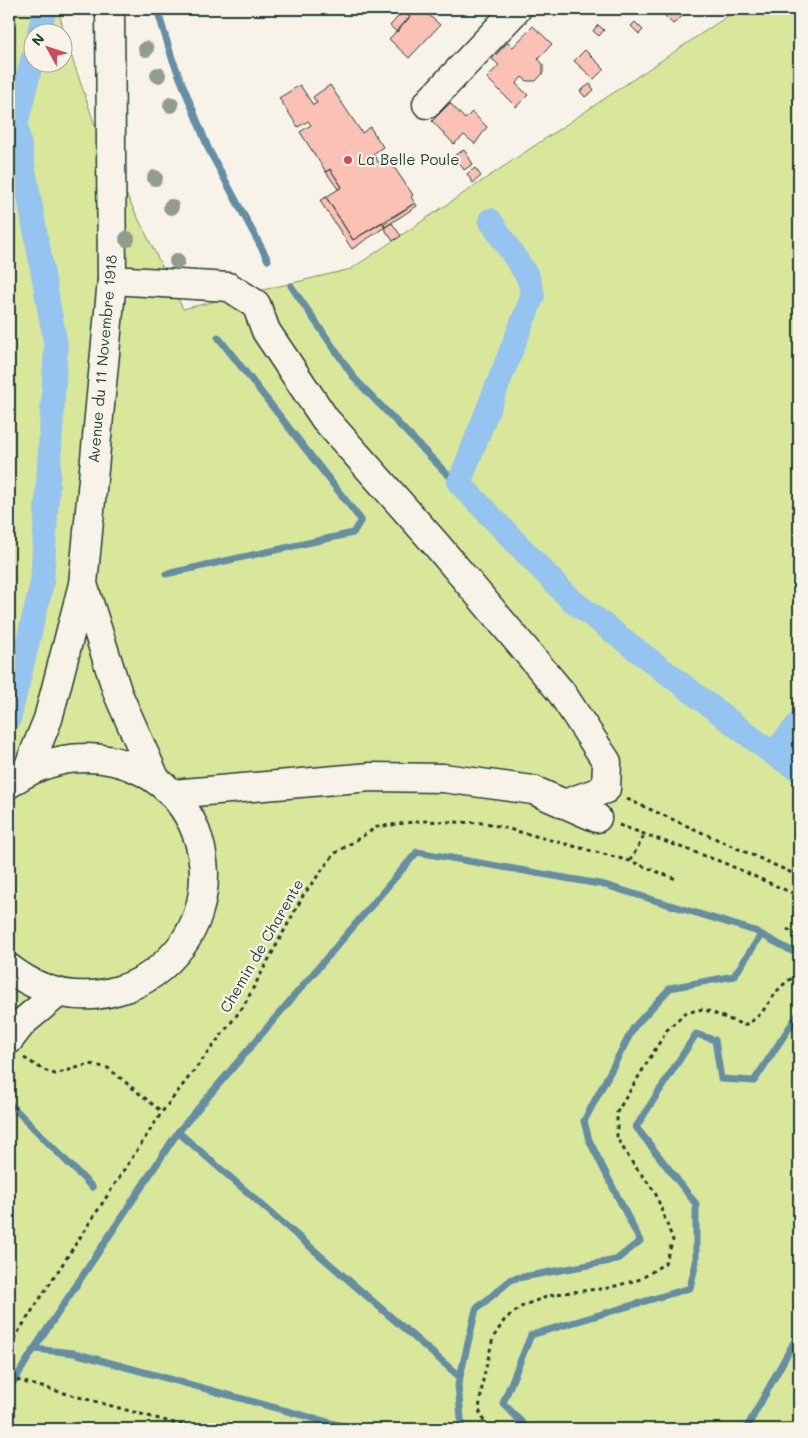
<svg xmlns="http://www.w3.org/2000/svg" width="808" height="1438" font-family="Mali,sans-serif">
  <rect width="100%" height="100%" fill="#f7f3e8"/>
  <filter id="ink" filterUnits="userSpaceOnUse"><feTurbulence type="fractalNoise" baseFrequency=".02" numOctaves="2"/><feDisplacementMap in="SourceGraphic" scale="10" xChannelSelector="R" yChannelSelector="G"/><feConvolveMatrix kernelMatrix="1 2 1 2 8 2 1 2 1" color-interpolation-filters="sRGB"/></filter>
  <g filter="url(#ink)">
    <path fill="#d9e79a" stroke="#7c9267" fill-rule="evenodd" d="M9,9H58L67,43L101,143L183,309L351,269L738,9H799V1429H9ZM32,32H62V62H32Z"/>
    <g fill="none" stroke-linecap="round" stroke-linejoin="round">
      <path stroke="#658ea4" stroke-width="7" d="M157,9L172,58L209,150L268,260
        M291,286L355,379L446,473L459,483
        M166,574L353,533L361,520L218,337
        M9,1103L92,1187
        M178,1132L460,1377
        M9,1389L34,1349
        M353,1429L74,1353L34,1349L178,1132L417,852L605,885L755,931L799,955
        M462,1429L458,1385L476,1309L512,1279L616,1260L640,1241L589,1140L584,1121L634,1027L670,988L734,976L761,935
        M528,1429L503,1403L531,1335L690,1288L696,1262V1204L636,1127L696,1034L715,1040L721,1079L754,1081L799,1013
        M746,1429L799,1333"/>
      <path stroke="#94c4ef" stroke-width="24" d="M39,32L45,9
        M490,220L528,277L533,295L459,483L570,599L773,754L799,770
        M9,719L42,583L56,346L16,125L32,60
        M773,754L799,723"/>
    </g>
    <path fill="#fbc1b5" stroke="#1f3d34" d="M406,9H422L440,25L409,58L389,39L410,17L403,11Z
      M673,9H691L673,24L665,16Z
      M403,11L410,17L397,32L390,26Z
      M635,22L643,30L639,34L631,26Z
      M598,25L604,30L599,36L593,31Z
      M533,26L552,44L538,59L543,64V73L536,81H527L522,77L516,84L528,95L516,107L487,78L499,65L492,59L508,42L513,47Z
      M585,50L604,69L594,79L574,61Z
      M590,84L594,90L585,97L580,91Z
      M300,85L313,105L317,103L313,97L330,85L362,133L370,127L383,147L373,154L379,163L387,157L413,195L411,197L415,203L353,240L326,197L342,187L330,169L326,172L300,132L311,125L308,121L298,127L279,98Z
      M450,103L465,119L472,112L487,127L475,144L464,135L454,144L432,121Z
      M464,150L473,164L464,170L455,155Z
      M475,168L481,176L473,183L467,174Z
      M330,169L342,187L338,189L326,172Z
      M326,197L353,240L382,222L385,227L352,249L320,201Z
      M415,203L417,206L385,227L383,224Z
      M392,223L401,236L393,241L384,228Z"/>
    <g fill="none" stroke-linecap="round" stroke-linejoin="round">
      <defs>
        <path id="minor" d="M427,104L517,9
          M112,280L229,287L256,304L266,331L325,419L435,543L561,692L607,762L606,789L564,804
          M172,794L371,777L443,778L533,790L597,818"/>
        <path id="major" d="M83,584L118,694L156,780
          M26,773L48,719L83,584L112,280L110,9
          M9,784C89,725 201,771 204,874C204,899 197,925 182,945C166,966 144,983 119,990C79,1002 41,993 9,968
          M9,1040L23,1022L58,993"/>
      </defs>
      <use href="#minor" stroke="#1f3d34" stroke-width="31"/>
      <use href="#major" stroke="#1f3d34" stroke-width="31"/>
      <path stroke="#1f3d34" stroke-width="3" stroke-dasharray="4 4" stroke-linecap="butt" d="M627,799L799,876
        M619,825L722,862L799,896
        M630,861L645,834
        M787,929L799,936
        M24,1058L44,1070L55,1074L90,1064L108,1068L162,1112
        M9,1346L162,1112L243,1007L304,894L334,854L377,827L420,821L486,823L630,861L676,879
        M9,1378L196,1429
        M487,1429L479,1410L483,1380L493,1338L505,1319L524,1305L555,1294L608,1288L641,1279L665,1263L673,1240L655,1192L631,1161L617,1138V1112L667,1030L685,1013L703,1009L744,1025C771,1014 770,986 799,975"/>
      <use href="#minor" stroke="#f7f3e8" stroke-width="28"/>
      <use href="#major" stroke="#f7f3e8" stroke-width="28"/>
    </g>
    <g fill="#909d8d">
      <circle cx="146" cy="49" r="8"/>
      <circle cx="158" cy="75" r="8"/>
      <circle cx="171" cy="105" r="8"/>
      <circle cx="155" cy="178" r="8"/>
      <circle cx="171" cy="207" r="8"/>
      <circle cx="127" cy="239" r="8"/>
      <circle cx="177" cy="261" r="8"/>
    </g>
  </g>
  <circle fill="#d1495b" stroke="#f7f3e8" stroke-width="2" cx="348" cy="160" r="5"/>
  <g text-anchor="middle" stroke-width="4.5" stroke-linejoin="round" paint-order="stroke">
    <g font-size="15" fill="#1f3d34" stroke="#f7f3e8" text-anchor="start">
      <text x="358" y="165">La Belle Poule</text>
    </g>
    <g font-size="15" fill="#1f3d34" stroke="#f7f3e8">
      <text transform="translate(103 359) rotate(-85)" y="5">Avenue du 11 Novembre 1918</text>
      <text transform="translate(262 946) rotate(-60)" y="5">Chemin de Charente</text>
    </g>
  </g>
  <rect width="808" height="1438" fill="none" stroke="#f7f3e8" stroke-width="30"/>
  <rect x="15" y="15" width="778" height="1408" fill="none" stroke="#1f3d34" stroke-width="2" filter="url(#ink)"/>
  <g transform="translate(48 48) rotate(310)"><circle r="24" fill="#f7f3e8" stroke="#a1aaa0"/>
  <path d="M0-4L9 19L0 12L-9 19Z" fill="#d1495b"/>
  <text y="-8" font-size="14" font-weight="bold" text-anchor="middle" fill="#1f3d34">N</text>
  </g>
</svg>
